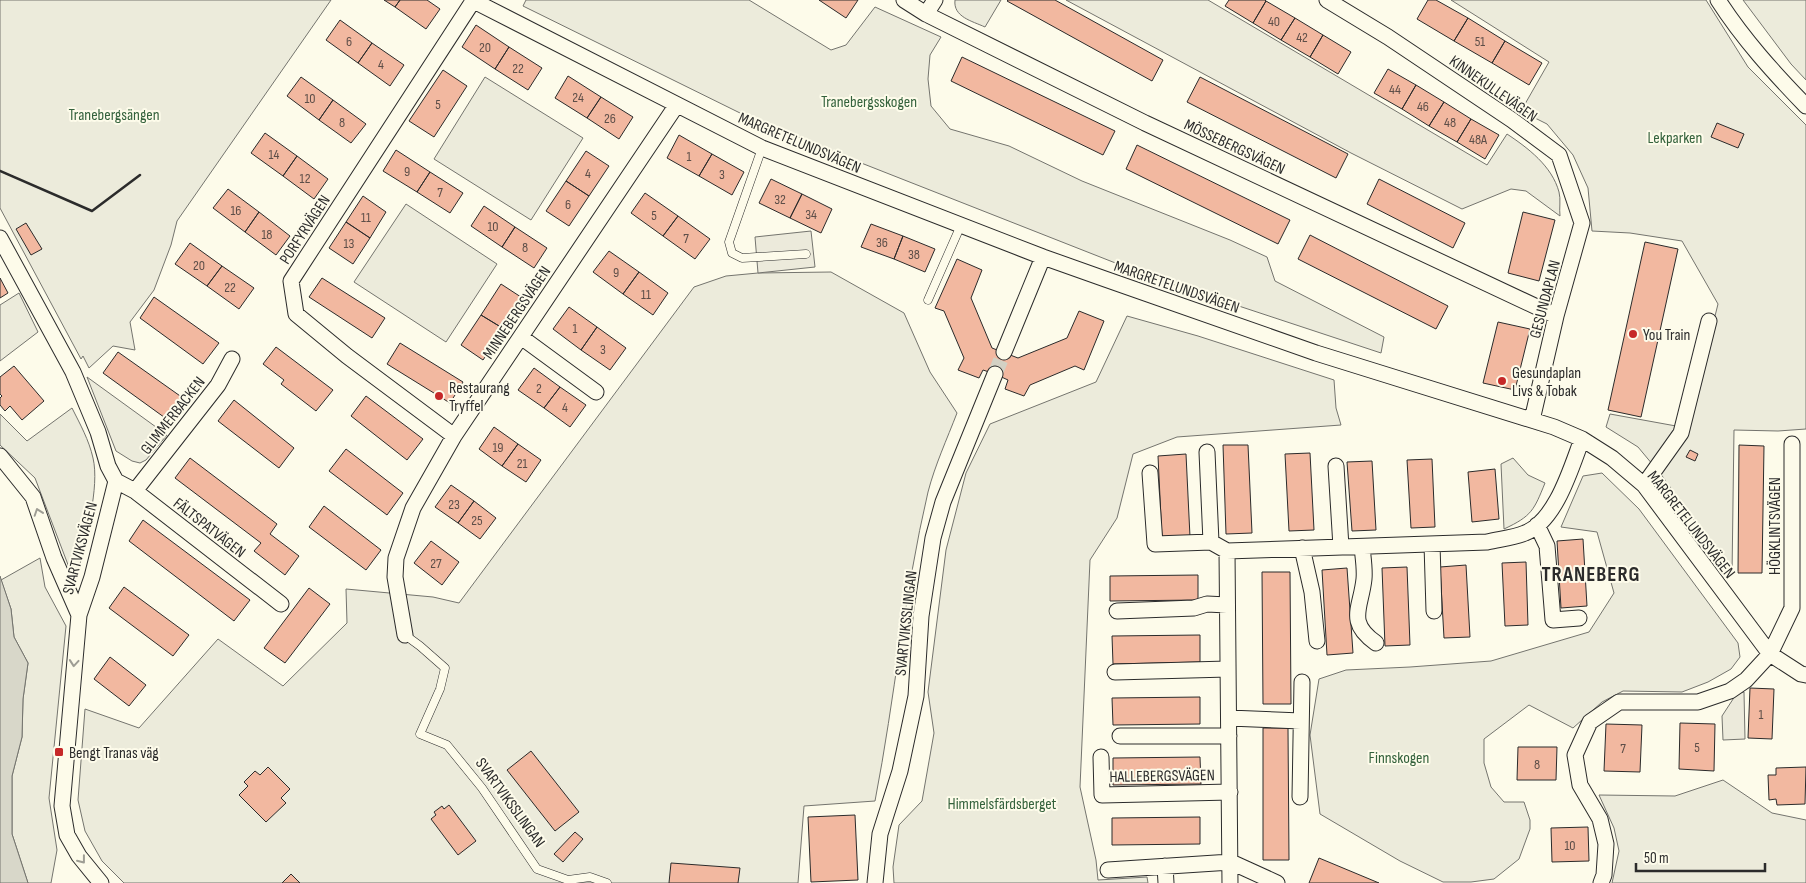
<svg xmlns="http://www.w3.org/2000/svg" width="1806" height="883" font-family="'Sofia Sans Condensed',sans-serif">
  <rect width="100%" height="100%" fill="#fdfbea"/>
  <path fill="#ecebdb" stroke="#74746e" d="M0,0H331L177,221L171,245L154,290L130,322L135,350L113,346L89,368L83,356L81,359L0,208Z
    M526,0H749L831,50L846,45L875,7L941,37L930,55L928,79L931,106L950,129L1009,146L1082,181L1230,240L1267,257L1275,281L1384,337L1381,353L1151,277L846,157L740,113L523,6Z
    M955,0H1001L985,27C972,21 953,17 955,0Z
    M1066,0H1208L1487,165L1507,134C1528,148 1552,166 1559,192C1561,199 1559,209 1560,216L1526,191L1511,189L1462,209L1351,153Z
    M1451,0H1706L1748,67L1806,125V429L1778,431L1734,430L1732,575L1663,477L1638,447L1606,427L1610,414L1687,428L1718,304L1682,241L1630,233L1592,231L1588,188L1573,155L1547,124L1521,111L1549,62Z
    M1743,0H1806V80L1791,64Z
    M485,77L583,138L531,220L434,159Z
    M406,204L497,264L446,342L354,282Z
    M831,272L904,313L930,372L957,413C947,439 935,465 928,492C904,594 895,698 875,801L804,806L798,883H124L102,861L85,831L78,800L85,709L139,728L218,639L283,686L347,623L346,589L433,597L459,603L694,287L726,276L758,273Z
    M19,293L38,332L0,361V305Z
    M1127,316L1198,336L1334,380L1336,408L1341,425L1177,437L1133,454L1117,518L1090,560L1080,787L1096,860L1098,880L1147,877L1148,883H894L893,867L899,825L922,801L934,733L928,692L946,550L966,473L990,424L1096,382Z
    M87,377L167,435L146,460L140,463L132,461L116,451Z
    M72,408C80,424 89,440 93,458C100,487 85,539 79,569L70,570L35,478L0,445V414L27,441Z
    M1513,458L1528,475L1545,483C1534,510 1532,516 1504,529L1501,464Z
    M1602,473L1639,509L1738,643L1740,657L1731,669L1708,682L1682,692L1623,691L1602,702L1573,728L1529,705L1484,739V763L1491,787L1504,802H1524L1530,820V829L1519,859L1494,879L1471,882H1443L1400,861L1320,814L1310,735L1319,679L1346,670L1410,667L1491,661L1589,632L1614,593L1597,532L1561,527L1583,476Z
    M40,558L45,587L66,626L49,798L57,850L51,883H28L12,834V776L22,737L23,699L28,663L14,637L11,609L1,580Z
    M1723,780L1772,813L1806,820V883H1612L1619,851L1614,828L1599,795L1675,796Z"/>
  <path fill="#eceadb" stroke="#74746e" d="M811,231L815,267L758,273L755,237Z
    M1744,692L1745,739L1723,740L1722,716L1737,693Z"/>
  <path fill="#d8d7c9" stroke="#74746e" d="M0,576L11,609L14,637L28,663L23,699L22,737L12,776V834L28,883H0Z"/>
  <path fill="#f2b8a0" stroke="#2b2b2b" d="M384,0H400L395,7Z
    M400,0H427L440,9L426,29L395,7Z
    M819,0H858L846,18Z
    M1008,0H1055L1163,60L1152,81L1007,1Z
    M1229,0H1265L1266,1L1253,23L1225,6Z
    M1428,0H1436L1468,18L1454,41L1417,19Z
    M1266,1L1295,18L1281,40L1253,23Z
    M1295,18L1323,35L1310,57L1281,40Z
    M1468,18L1505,41L1492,63L1454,41Z
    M340,20L372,43L358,63L326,40Z
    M476,25L509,47L495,69L462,47Z
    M1323,35L1351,52L1338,74L1310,57Z
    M1505,41L1542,63L1529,85L1492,63Z
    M372,43L404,65L390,86L358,63Z
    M509,47L542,68L528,90L495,69Z
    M962,57L1115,131L1103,155L951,81Z
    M1388,69L1416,85L1402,109L1374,93Z
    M443,70L467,86L434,137L409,121Z
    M568,76L601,97L587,118L555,98Z
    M301,77L333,100L319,120L287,96Z
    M1200,77L1348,154L1336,178L1187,102Z
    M1416,85L1444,102L1429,126L1402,109Z
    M601,97L633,117L619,139L587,118Z
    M333,100L366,124L351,143L319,120Z
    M1444,102L1471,119L1457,142L1429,126Z
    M1471,119L1499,135L1485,159L1457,142Z
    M1717,123L1744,134L1738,148L1711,137Z
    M265,133L297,156L283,176L251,153Z
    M679,135L712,154L699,176L667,158Z
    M1137,145L1290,220L1278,244L1126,169Z
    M396,150L430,172L417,192L383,171Z
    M586,151L609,166L589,196L566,181Z
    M712,154L744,172L732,195L699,176Z
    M297,156L328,179L314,199L283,176Z
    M430,172L463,193L450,213L417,192Z
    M771,179L802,194L790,218L759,203Z
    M1379,179L1465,223L1453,248L1367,204Z
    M566,181L589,196L569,226L546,211Z
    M228,189L259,212L245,232L213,208Z
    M645,193L678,216L663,236L631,213Z
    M802,194L832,209L821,233L790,218Z
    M363,196L386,212L370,238L346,222Z
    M484,206L515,227L502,247L471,226Z
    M259,212L290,236L276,255L245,232Z
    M1523,212L1555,220L1539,281L1508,273Z
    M678,216L710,239L695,259L663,236Z
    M346,222L370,238L353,264L329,248Z
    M26,223L42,249L31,255L16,229Z
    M871,224L903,236L894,259L861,247Z
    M515,227L547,248L534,268L502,247Z
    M1310,235L1448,306L1436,329L1298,259Z
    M903,236L935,249L925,272L894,259Z
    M1645,242L1678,249L1641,417L1608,410Z
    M190,243L222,266L207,286L175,264Z
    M609,251L639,272L623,294L593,272Z
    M957,259L982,270L971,298L992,348L1018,358L1067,338L1079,311L1104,321L1084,370L1075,366L1030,385L1024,396L1005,389L1008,380L995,374L983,370L979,378L958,370L964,358L944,311L935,308Z
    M222,266L254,288L239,309L207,286Z
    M639,272L668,293L653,315L623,294Z
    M0,278L8,293L0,298Z
    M322,278L385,318L372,338L309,297Z
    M501,284L524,299L504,329L481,315Z
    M154,297L219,343L203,364L140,318Z
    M569,307L597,327L581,350L553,329Z
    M481,315L504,329L483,360L461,345Z
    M1498,322L1530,329L1515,390L1483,383Z
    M597,327L626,348L610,370L581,350Z
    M400,343L463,382L450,403L387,364Z
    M276,347L333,390L316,411L281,384L284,380L263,364Z
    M118,352L183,398L168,420L103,373Z
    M14,366L44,401L22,420L10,406L5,411L0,405V398L2,396L0,394V377Z
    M534,368L560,387L544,408L518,390Z
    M560,387L586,405L570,427L544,408Z
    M366,396L423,439L407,460L351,416Z
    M234,400L294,448L279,468L218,421Z
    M494,427L518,444L502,466L479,449Z
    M518,444L541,460L526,482L502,466Z
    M1223,445H1248L1252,533L1226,534Z
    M1739,445L1764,446L1762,573H1738Z
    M346,449L403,493L387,515L329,471Z
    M1690,450L1698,454L1695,461L1686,457Z
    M1310,453L1314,530L1289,531L1285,454Z
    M1186,454L1190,537L1162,539L1158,456Z
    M190,458L277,524L270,534L299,556L285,575L254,551L261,543L175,478Z
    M1432,459L1435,527L1411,528L1407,460Z
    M1372,461L1376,530L1352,531L1347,462Z
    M1495,469L1499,519L1472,522L1468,472Z
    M451,485L474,501L458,523L435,507Z
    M474,501L496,518L480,539L458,523Z
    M324,506L381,550L366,570L309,527Z
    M143,520L250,600L234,621L129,541Z
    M1583,539L1587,606L1561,608L1557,541Z
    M431,541L459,562L442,585L414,563Z
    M1526,562L1528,625L1505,626L1502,563Z
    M1466,565L1470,637L1444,638L1440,567Z
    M1407,567L1410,645L1385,646L1382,568Z
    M1347,568L1353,653L1327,655L1322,570Z
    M1262,572H1290L1291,704H1263Z
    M1198,575V600L1110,601V576Z
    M124,587L189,635L173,656L109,608Z
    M309,588L330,604L285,663L264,648Z
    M1200,635V662L1113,664L1112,636Z
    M110,657L146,685L129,706L94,679Z
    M1750,688L1774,689L1772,739L1748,738Z
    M1200,697V724L1113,725L1112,698Z
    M1680,723L1715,724L1714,771L1679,769Z
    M1606,724L1642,725L1640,772L1604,771Z
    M1263,728H1288L1289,860H1263Z
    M1518,747H1557L1556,780H1517Z
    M531,751L579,812L555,831L507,770Z
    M1200,757L1201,784L1113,785V758Z
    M268,767L290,789L281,798L286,803L266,822L239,795L248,786L244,782L255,771L260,775Z
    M1806,767L1805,804L1777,805L1776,799L1769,800L1768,775H1776V768Z
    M449,805L476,841L458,855L431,819L436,815L434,812L442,806L444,809Z
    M855,815L858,880L811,882L808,817Z
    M1200,817V844L1112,845V818Z
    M1588,827L1589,861L1552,862L1551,828Z
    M575,832L583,839L563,862L554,854Z
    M1319,858L1379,883H1309Z
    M671,863L740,868L738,883H669Z
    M291,874L300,883H282Z"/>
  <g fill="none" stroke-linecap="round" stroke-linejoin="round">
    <path stroke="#d3d1c4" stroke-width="15" stroke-dasharray="15 8" stroke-linecap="butt" d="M995,374L1004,352"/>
    <defs>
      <path id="service" d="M762,148L729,242L732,253L742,258L806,254
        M928,300L961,225
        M405,635L420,646L445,668L440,689L420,734L447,745L482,788L537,869L568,880L590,877L607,883"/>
      <path id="minor" d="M472,0L762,148L1043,257L1105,279L1316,353L1554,427L1582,439L1612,458L1644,485L1770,654L1801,674L1806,675
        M904,0L926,14L1145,123L1556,316
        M1327,0L1388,37L1512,120L1559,155L1582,223L1556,316L1532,420
        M1718,0C1743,39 1774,73 1806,106
        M926,14L935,0
        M0,238L73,372L98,432L108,466L116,481L92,577L79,615L62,806L67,835L79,856L101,883
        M521,337L596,392
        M1004,352L1043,257
        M454,436L347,356L296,314L291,281L473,1
        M1207,452L1211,542
        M0,456L33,497L54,558L79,615
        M1336,466L1341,547
        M1150,473L1155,544L1211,542L1227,551
        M116,481L135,491L281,604
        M1644,485L1681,433L1709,321
        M135,491L218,385L232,359
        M1537,525L1547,546L1553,620L1579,618
        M1432,544L1434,611
        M1362,547C1363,557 1365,569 1364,579C1361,608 1346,622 1376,643
        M1302,548L1312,592L1317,641
        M1117,611L1194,608L1207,604L1227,605
        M405,635L395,577L396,558L413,508L454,436L676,106
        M1115,672L1228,669
        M1229,718L1301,721
        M1120,736H1229
        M1101,757L1102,795L1230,792
        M1300,797L1302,682
        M1165,866L1166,883
        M1108,870L1231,862L1277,883
        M875,883L880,834L900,771L916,696L921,616L933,538L943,502L995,374
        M1230,883L1227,551L1487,542C1499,539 1513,538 1525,533C1556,521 1571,468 1582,439
        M1601,883L1604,875L1606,844L1600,819L1580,785L1575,755L1590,722L1619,702H1698L1730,691L1746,680L1770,654L1792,608V444"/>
    </defs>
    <use href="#service" stroke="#2b2b2b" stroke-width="9"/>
    <use href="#minor" stroke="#2b2b2b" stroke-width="17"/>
    <use href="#service" stroke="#fdfbea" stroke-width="8"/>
    <use href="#minor" stroke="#fdfbea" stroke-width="15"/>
    <path stroke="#2b2b2b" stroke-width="2.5" d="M0,171L92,211L140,175"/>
  </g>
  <defs><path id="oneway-chevron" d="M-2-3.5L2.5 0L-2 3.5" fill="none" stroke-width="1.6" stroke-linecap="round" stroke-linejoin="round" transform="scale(1.25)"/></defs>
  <g stroke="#9e9d94">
    <use href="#oneway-chevron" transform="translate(38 512) rotate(-109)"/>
    <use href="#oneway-chevron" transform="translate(74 663) rotate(95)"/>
    <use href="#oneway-chevron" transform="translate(82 860) rotate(52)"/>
  </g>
  <g fill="#c62828" stroke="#fdfbea" stroke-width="2">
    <circle cx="1633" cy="334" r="5"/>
    <circle cx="1502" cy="381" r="5"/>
    <circle cx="439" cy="396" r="5"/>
    <rect x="54" y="747" width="10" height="10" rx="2.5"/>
  </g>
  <g text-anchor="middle" stroke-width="4" stroke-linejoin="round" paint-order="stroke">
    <g font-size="14" fill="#5d4e48">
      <text x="1274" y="26">40</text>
      <text x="1302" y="42">42</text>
      <text x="349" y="46">6</text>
      <text x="1480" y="46">51</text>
      <text x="485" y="52">20</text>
      <text x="381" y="69">4</text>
      <text x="518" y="73">22</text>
      <text x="1395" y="94">44</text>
      <text x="578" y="102">24</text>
      <text x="310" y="103">10</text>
      <text x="438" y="109">5</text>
      <text x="1423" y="111">46</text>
      <text x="610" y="123">26</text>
      <text x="342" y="127">8</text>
      <text x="1450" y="127">48</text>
      <text x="1478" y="144">48A</text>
      <text x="274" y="159">14</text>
      <text x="689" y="161">1</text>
      <text x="407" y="176">9</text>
      <text x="588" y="178">4</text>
      <text x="722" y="179">3</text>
      <text x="305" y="183">12</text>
      <text x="440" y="197">7</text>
      <text x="780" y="204">32</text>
      <text x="568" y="209">6</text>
      <text x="236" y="215">16</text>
      <text x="811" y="219">34</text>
      <text x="654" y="220">5</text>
      <text x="366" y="222">11</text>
      <text x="493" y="231">10</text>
      <text x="267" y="239">18</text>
      <text x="686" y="243">7</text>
      <text x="882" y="247">36</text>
      <text x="349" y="248">13</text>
      <text x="525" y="252">8</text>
      <text x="914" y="259">38</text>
      <text x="199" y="270">20</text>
      <text x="616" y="277">9</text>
      <text x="230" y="292">22</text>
      <text x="646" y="299">11</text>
      <text x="575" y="333">1</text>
      <text x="603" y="354">3</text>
      <text x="539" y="393">2</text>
      <text x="565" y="412">4</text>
      <text x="498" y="452">19</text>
      <text x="522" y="468">21</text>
      <text x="454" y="509">23</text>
      <text x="477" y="525">25</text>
      <text x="436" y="568">27</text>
      <text x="1761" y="719">1</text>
      <text x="1697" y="752">5</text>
      <text x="1623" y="753">7</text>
      <text x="1537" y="769">8</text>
      <text x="1570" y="850">10</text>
    </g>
    <g font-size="16" fill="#2b2b2b" stroke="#fdfbea">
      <text transform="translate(1494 88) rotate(35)" y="6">KINNEKULLEVÄGEN</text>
      <text transform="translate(800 142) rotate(23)" y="6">MARGRETELUNDSVÄGEN</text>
      <text transform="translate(1235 146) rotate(25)" y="6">MÖSSEBERGSVÄGEN</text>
      <text transform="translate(304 229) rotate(-57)" y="6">PORFYRVÄGEN</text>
      <text transform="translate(1177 286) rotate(19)" y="6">MARGRETELUNDSVÄGEN</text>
      <text transform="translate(1544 299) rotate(-75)" y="6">GESUNDAPLAN</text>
      <text transform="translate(516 312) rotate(-56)" y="6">MINNEBERGSVÄGEN</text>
      <text transform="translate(172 415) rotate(-52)" y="6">GLIMMERBACKEN</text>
      <text transform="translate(1692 524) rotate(52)" y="6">MARGRETELUNDSVÄGEN</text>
      <text transform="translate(1774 526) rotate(-90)" y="6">HÖGKLINTSVÄGEN</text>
      <text transform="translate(210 527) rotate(38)" y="6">FÄLTSPATVÄGEN</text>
      <text transform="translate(79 548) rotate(-75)" y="6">SVARTVIKSVÄGEN</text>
      <text transform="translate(905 623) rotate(-84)" y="6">SVARTVIKSSLINGAN</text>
      <text transform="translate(1162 775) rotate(-1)" y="6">HALLEBERGSVÄGEN</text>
      <text transform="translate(511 802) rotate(54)" y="6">SVARTVIKSSLINGAN</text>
    </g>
    <g font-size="16" fill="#34623c" stroke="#fdfbea">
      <text x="869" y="107">Tranebergsskogen</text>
      <text x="114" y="120">Tranebergsängen</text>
      <text x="1675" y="143">Lekparken</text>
      <text x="1399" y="763">Finnskogen</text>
      <text x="1002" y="809">Himmelsfärdsberget</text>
    </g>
    <g font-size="16" fill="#2b2b2b" stroke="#fdfbea" text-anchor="start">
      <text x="1643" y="340">You Train</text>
      <text x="1512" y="378">Gesundaplan<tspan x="1512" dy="18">Livs &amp; Tobak</tspan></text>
      <text x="449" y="393">Restaurang<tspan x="449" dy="18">Tryffel</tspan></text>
      <text x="69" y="758">Bengt Tranas väg</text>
    </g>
    <g font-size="21" font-weight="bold" letter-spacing="1" fill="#2b2b2b" stroke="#fdfbea">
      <text x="1591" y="581">TRANEBERG</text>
    </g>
  </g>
  <path d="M1636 863v8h129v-8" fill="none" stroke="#2b2b2b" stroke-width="2.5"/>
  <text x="1644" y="863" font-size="15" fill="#2b2b2b" stroke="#fdfbea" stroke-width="4" paint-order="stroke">50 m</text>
</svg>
